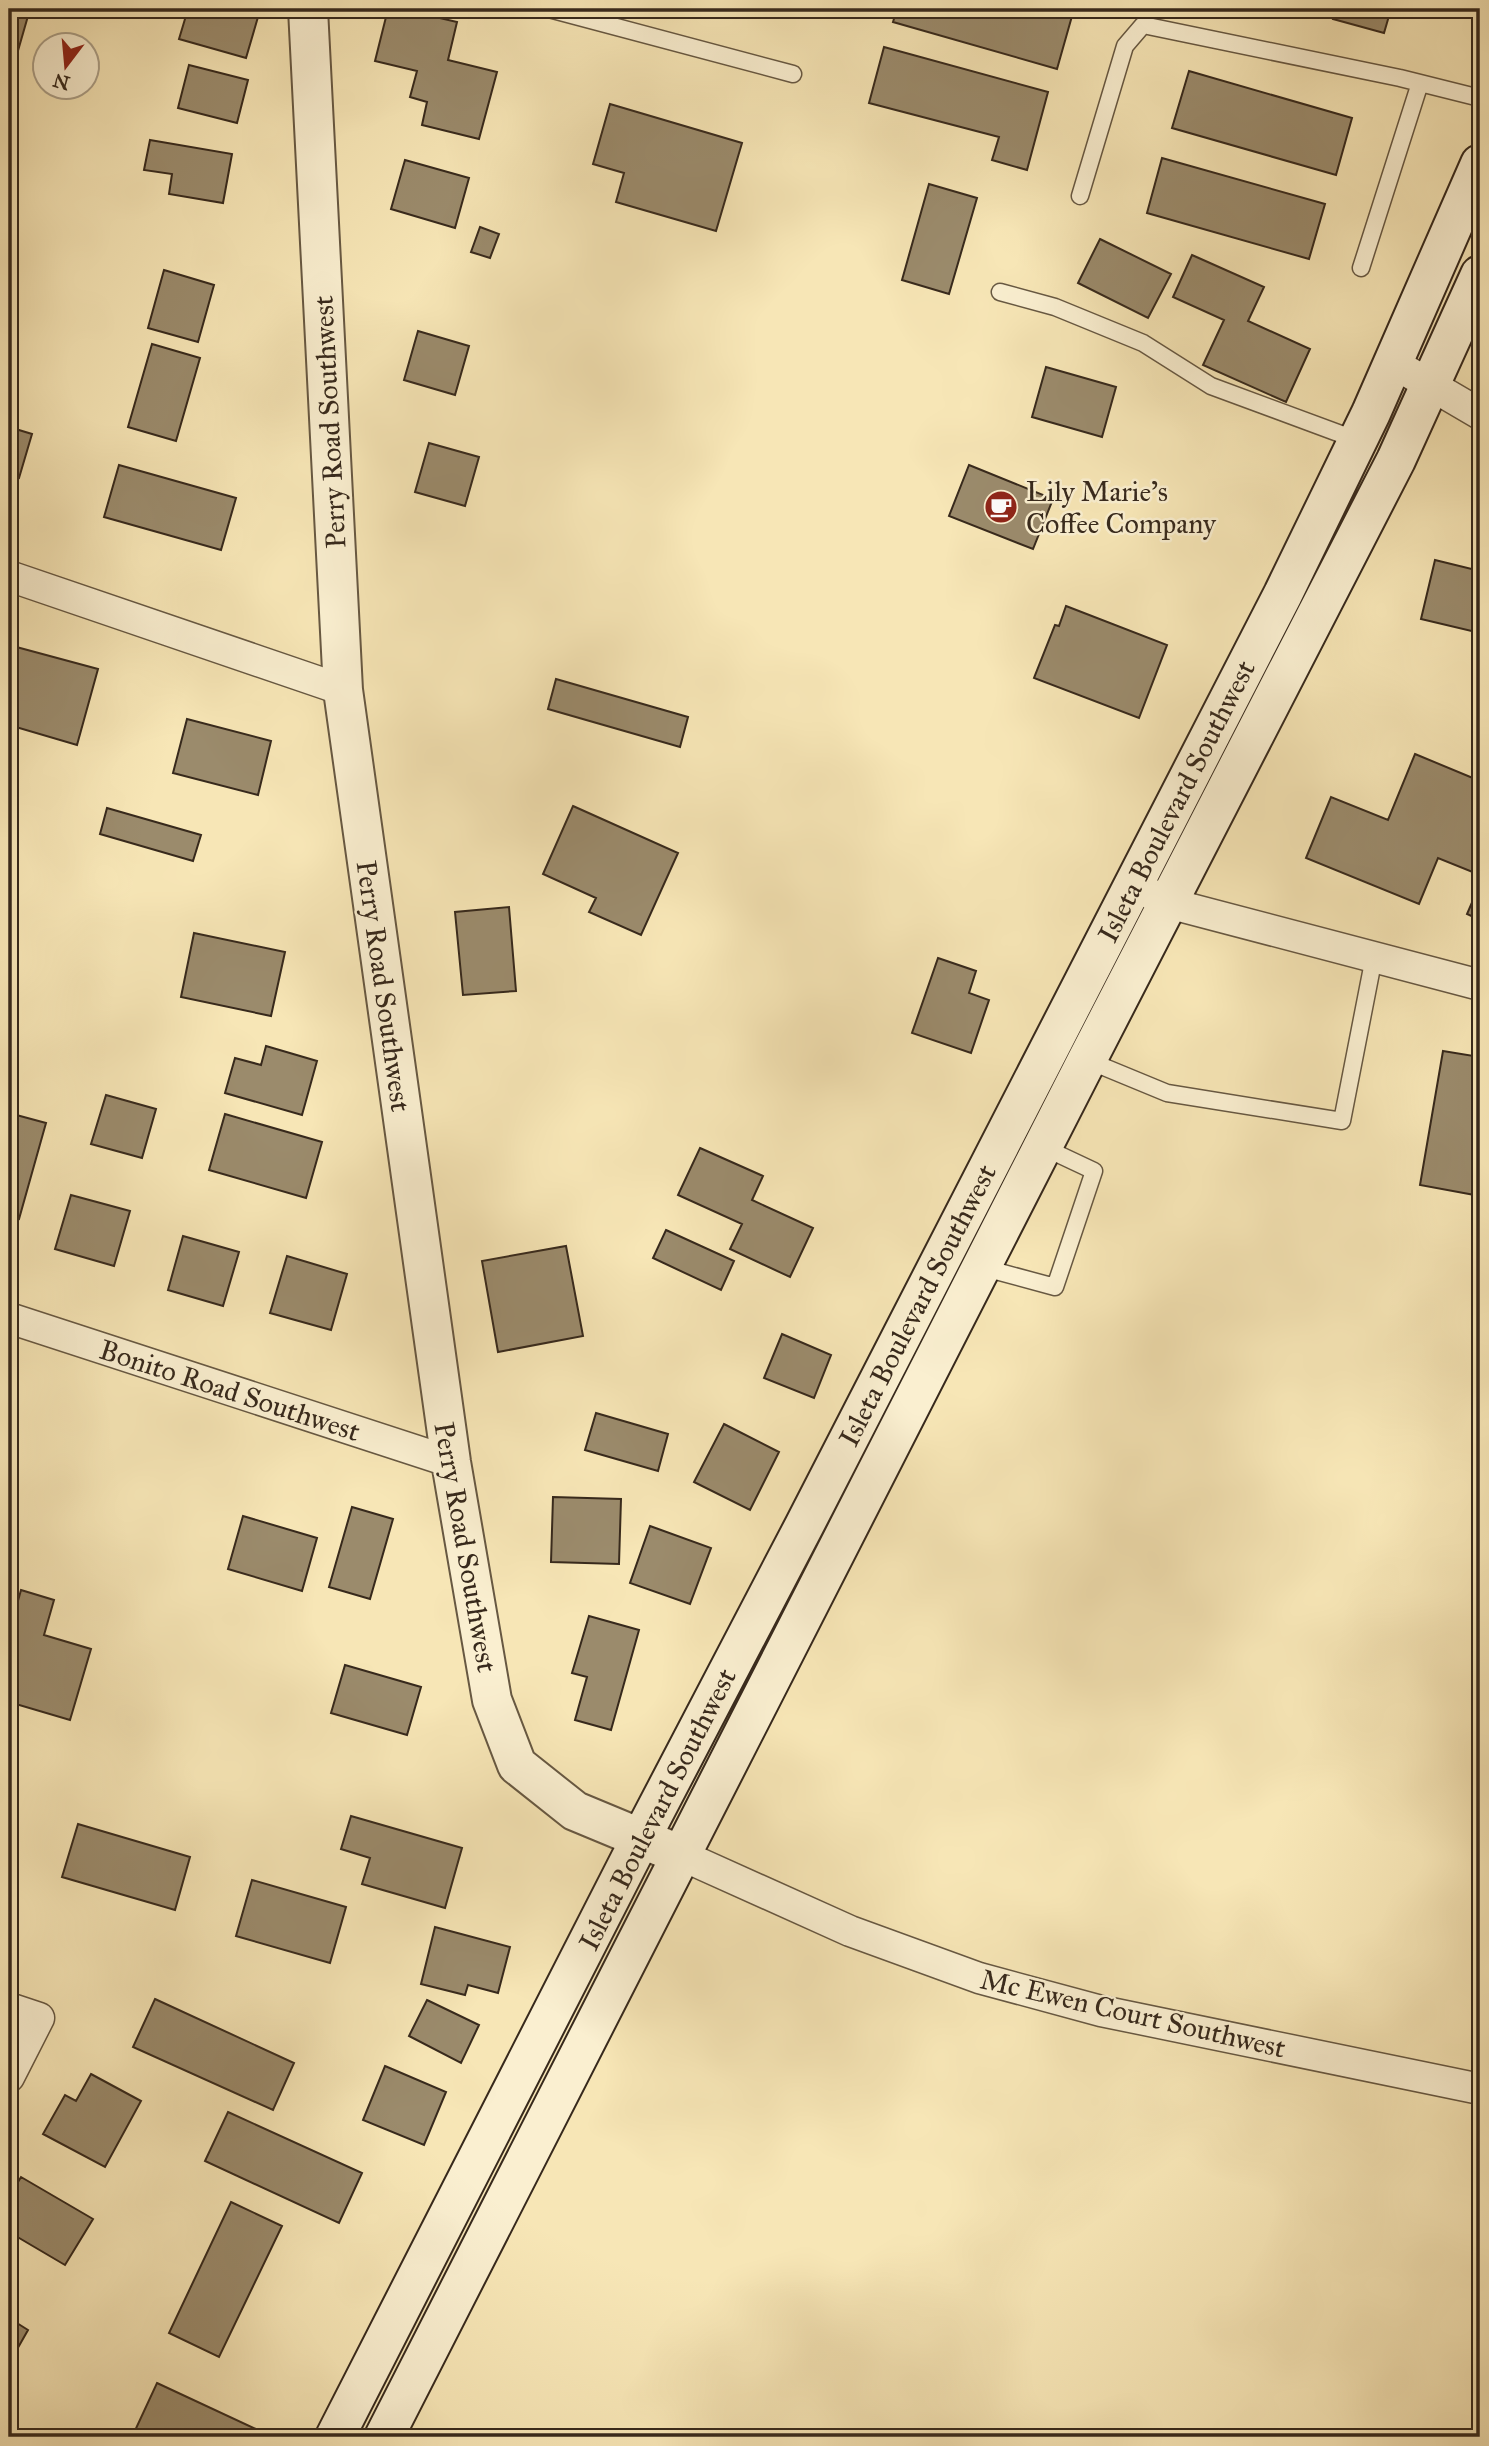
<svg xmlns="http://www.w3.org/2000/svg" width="1489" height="2446" font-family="'IM FELL Great Primer',serif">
  <rect width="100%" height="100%" fill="#f7e6b6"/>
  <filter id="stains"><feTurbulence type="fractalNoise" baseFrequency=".00286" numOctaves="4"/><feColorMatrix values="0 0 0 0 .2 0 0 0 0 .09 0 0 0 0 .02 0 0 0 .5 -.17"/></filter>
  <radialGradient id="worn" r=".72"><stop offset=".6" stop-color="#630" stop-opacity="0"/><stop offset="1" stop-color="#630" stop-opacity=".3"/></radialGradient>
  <path fill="#9b8b6c" stroke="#37291c" stroke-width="2" d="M9,9H30L9,82Z
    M188,9H228L258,17L246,58L179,39Z
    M388,9H401L457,22L448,60L497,72L479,139L422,125L427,102L410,97L417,71L375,61Z
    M897,9H1074L1057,69L893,22Z
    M1336,9H1391L1384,33L1333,19Z
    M884,47L1048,92L1027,170L992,160L999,137L869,103Z
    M189,65L248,80L237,123L178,108Z
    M1189,71L1352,118L1336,175L1172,128Z
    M610,104L742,143L716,231L616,202L624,173L593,164Z
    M150,140L232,154L223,203L169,194L172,174L144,170Z
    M1162,158L1325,204L1309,259L1147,213Z
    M405,160L469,178L455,228L391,209Z
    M929,184L977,198L949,294L902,280Z
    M480,227L499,234L490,258L471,252Z
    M1100,239L1171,274L1148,318L1078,283Z
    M1192,255L1264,287L1248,321L1310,349L1286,402L1203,365L1224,320L1173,297Z
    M164,270L214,285L198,342L148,328Z
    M418,331L469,346L455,395L404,380Z
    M152,344L200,358L176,441L128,427Z
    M1046,367L1116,387L1102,437L1032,417Z
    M9,427L32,434L19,478L9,475Z
    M429,443L479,457L465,506L415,492Z
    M119,465L236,498L221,550L104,517Z
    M969,465L1053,499L1033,549L949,516Z
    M1435,560L1480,571V633L1421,619Z
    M1066,606L1167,645L1139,718L1034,678L1055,625L1059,626Z
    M9,645L98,669L77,745L9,725Z
    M556,679L688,717L680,747L548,709Z
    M187,719L271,741L258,795L173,773Z
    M1415,754L1480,781V875L1438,858L1419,904L1306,858L1331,797L1388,820Z
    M573,806L678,853L641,935L589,912L596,898L543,874Z
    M107,808L201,835L193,861L100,834Z
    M1480,884V920L1467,914Z
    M509,907L516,991L463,995L455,912Z
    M194,933L285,952L271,1016L181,997Z
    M938,958L976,971L969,993L989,1000L971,1053L912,1033Z
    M266,1046L317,1061L302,1115L225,1093L235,1058L261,1065Z
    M1443,1051L1480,1057V1196L1420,1185Z
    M106,1095L156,1109L142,1158L91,1144Z
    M9,1113L46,1123L19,1219L9,1217Z
    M225,1114L322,1142L306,1198L209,1170Z
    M700,1148L763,1176L752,1200L813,1228L790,1277L730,1249L742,1224L678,1195Z
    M71,1195L130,1211L114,1266L55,1249Z
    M666,1230L734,1261L721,1290L653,1258Z
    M183,1236L239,1252L223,1306L168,1290Z
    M566,1246L583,1336L498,1352L482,1261Z
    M287,1256L347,1274L331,1330L270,1313Z
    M782,1334L831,1355L814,1398L764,1378Z
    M596,1413L668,1434L658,1471L585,1450Z
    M724,1424L779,1452L750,1510L694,1482Z
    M553,1497L621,1499L619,1564L551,1562Z
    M352,1507L393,1519L370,1599L329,1587Z
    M243,1516L317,1538L302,1591L228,1569Z
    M650,1526L711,1548L690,1604L630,1583Z
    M21,1590L54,1600L44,1635L91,1649L70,1720L9,1702V1633Z
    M589,1616L639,1630L611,1730L575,1720L587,1677L572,1673Z
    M345,1665L421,1687L407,1735L331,1713Z
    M351,1816L462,1848L445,1908L362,1884L370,1858L341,1849Z
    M78,1824L190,1857L175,1910L62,1877Z
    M252,1880L346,1907L330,1963L236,1936Z
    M435,1927L510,1947L498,1993L468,1985L465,1995L421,1984Z
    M155,1999L294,2063L273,2110L133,2047Z
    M427,2000L479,2025L461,2063L409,2036Z
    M385,2066L446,2092L424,2145L363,2120Z
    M91,2074L141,2101L105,2167L43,2134L65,2095L76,2101Z
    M228,2112L362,2173L339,2223L205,2161Z
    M21,2177L93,2219L65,2265L9,2232V2197Z
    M231,2202L282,2226L219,2357L169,2333Z
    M9,2318L28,2330L15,2353L9,2350Z
    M157,2383L273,2437H132Z"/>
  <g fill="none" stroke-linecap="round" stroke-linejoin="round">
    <defs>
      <path id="service" d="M549,9L793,74
        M1080,196L1125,46L1143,25L1400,78L1480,98
        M1361,268L1420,83
        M1000,292L1055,307L1143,343L1211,386L1357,440
        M1087,1060L1167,1093L1342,1121L1374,957
        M981,1267L1055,1287L1094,1171L1043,1147"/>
      <path id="minor" d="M1393,363L1480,414
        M9,576L343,690
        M1151,894L1168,903L1480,985
        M9,1318L451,1462
        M681,1855L850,1931L979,1978L1101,2011L1480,2089
        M9,2008L39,2018L9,2077"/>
      <path id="tertiary" d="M308,9L343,690L451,1462L492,1700L517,1765L575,1811L681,1855"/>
      <path id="secondary" d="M335,2437L641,1838L804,1526L1283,594L1371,413L1480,164
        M384,2437L1087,1060L1396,460L1480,275"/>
    </defs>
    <use href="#service" stroke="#675842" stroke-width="19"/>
    <use href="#minor" stroke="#675842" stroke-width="33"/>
    <use href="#tertiary" stroke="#675842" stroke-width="42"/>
    <use href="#secondary" stroke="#37291c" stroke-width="42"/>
    <use href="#service" stroke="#faefd0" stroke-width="16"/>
    <use href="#minor" stroke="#faefd0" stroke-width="30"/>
    <use href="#tertiary" stroke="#faefd0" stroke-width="38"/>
    <use href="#secondary" stroke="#faefd0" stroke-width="38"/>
  </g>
  <defs>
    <symbol id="cafe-disc" viewBox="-11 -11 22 22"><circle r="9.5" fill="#8f2418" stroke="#faefd0"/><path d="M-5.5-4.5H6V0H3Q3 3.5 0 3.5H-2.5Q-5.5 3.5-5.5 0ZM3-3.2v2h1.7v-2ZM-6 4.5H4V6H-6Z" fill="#fff"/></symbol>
  </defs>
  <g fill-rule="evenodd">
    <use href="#cafe-disc" x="982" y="488" width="38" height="38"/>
  </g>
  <g text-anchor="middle" stroke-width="5" stroke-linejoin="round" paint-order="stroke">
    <g font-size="28" fill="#37291c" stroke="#faefd0">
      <text transform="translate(329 422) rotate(-93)" y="10">Perry Road Southwest</text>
      <text transform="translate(1176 801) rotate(-63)" y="10">Isleta Boulevard Southwest</text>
      <text transform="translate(384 986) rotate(82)" y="10">Perry Road Southwest</text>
      <text transform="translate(917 1305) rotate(-63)" y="10">Isleta Boulevard Southwest</text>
      <text transform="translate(230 1390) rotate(18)" y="10">Bonito Road Southwest</text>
      <text transform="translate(466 1547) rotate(80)" y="10">Perry Road Southwest</text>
      <text transform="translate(657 1809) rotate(-63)" y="10">Isleta Boulevard Southwest</text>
      <text transform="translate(1133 2013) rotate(13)" y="10">Mc Ewen Court Southwest</text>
    </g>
    <g font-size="28" fill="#37291c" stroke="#faefd0" text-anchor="start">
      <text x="1026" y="501">Lily Marie's<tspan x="1026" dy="32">Coffee Company</tspan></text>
    </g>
  </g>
  <rect width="1489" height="2446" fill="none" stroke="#f7e6b6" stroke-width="35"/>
  <rect x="10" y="10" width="1468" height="2425" fill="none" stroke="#37291c" stroke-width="3.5"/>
  <rect x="18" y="18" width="1454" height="2411" fill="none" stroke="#37291c" stroke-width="2"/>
  <g transform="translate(66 66) rotate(196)"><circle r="33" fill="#faefd0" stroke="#aca088" stroke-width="2"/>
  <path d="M0-5L12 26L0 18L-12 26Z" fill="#8f2418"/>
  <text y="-10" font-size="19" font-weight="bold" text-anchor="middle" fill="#37291c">N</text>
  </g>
  <rect width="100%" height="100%" filter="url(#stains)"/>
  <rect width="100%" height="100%" fill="url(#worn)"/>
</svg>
